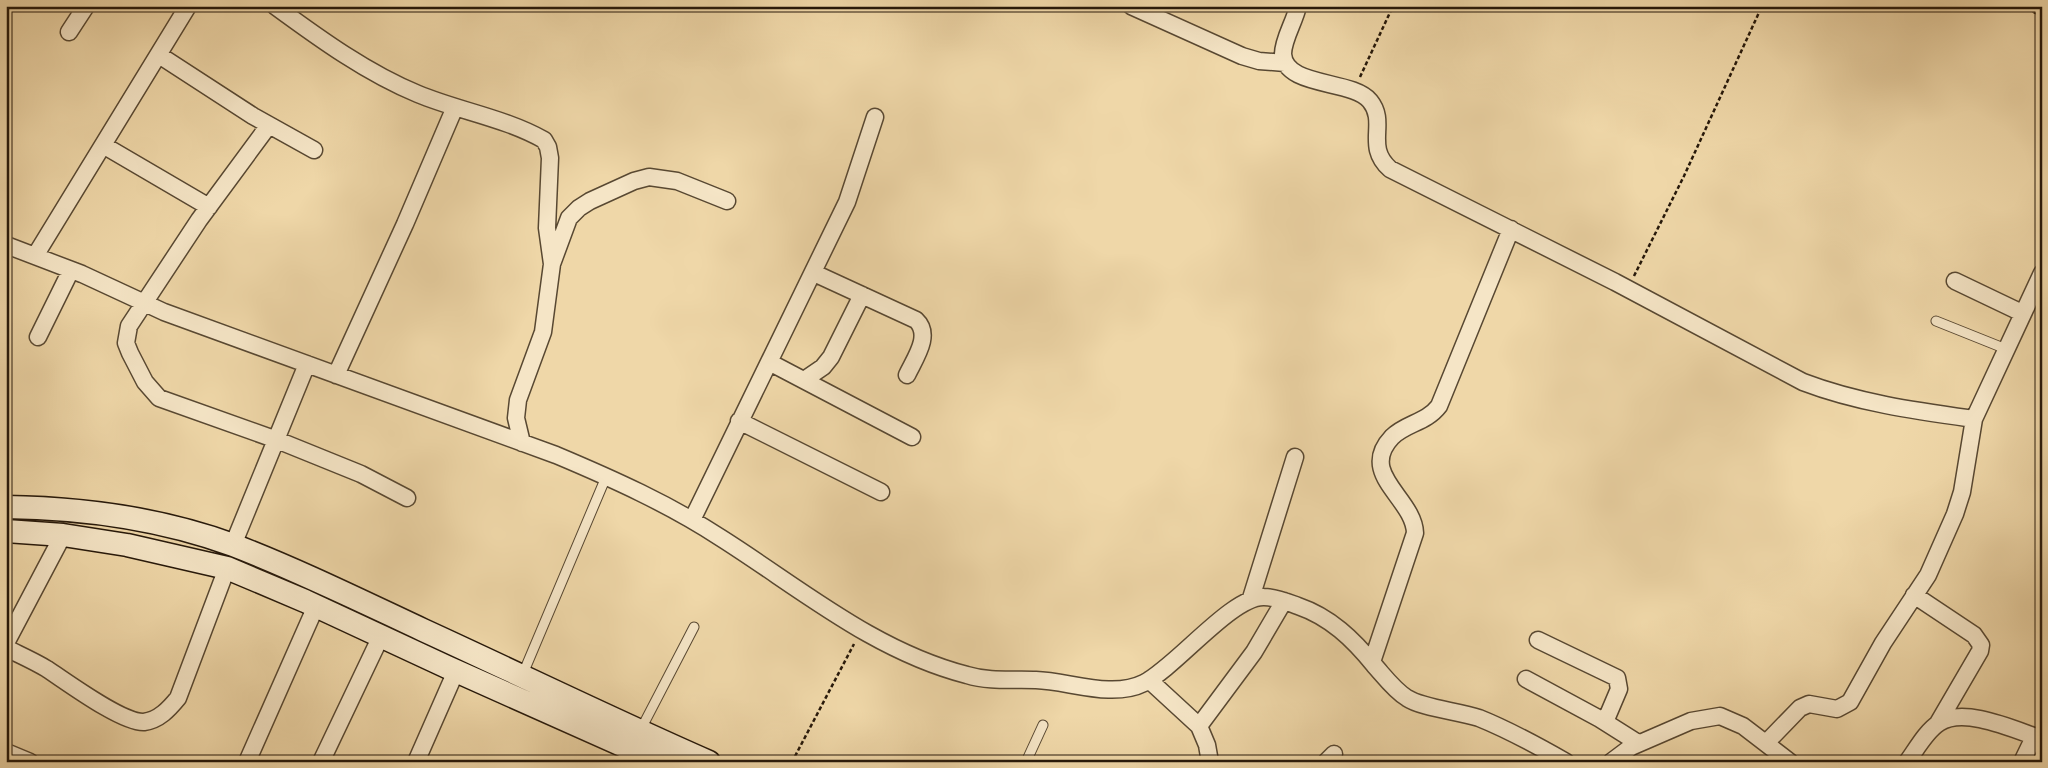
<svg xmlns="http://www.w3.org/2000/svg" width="2048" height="768" font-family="'IM FELL DW Pica',serif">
  <rect width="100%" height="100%" fill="#efd7a8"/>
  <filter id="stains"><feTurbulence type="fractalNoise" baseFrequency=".004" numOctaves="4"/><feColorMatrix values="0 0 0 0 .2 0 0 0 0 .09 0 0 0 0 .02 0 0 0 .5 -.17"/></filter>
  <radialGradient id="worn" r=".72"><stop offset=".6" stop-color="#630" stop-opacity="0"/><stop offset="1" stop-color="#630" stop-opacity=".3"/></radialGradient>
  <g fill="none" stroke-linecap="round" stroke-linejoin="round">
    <defs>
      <path id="lane" d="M1936,321L2006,349
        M522,676L606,477
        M640,731L694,627
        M1026,762L1043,725"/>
      <path id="street" d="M275,6C320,39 367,73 418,94C459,111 505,118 544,140L548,147L550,158L547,228L552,264
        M1131,6L1242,56L1259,61L1285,63
        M1298,6C1295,21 1283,39 1283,54C1285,88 1352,79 1370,101C1388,123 1364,146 1390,169L1615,282L1803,382C1858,403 1917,411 1974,419
        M69,32L86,6
        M159,55L253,116L314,150
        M269,125L199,220L129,326L126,343L130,353L145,382L159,398L277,440L361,474L407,498
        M103,145L209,207
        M6,245L82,274L164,312L556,455C613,479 669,504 721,538C800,588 874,651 967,675C990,682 1012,679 1036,680C1069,681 1112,699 1144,683C1177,666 1232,596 1264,597C1276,597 1287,602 1298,606C1330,617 1353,639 1374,665C1384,676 1394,690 1407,698C1422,708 1458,711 1479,718C1509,730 1538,746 1566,762
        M35,256L188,6
        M814,273L916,320C932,335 915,358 907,375
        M1955,281L2022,313
        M38,337L71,270
        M769,362L912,437
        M336,375L405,224L455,107
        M804,380L823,367L831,357L862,295
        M739,421L881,492
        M522,443L516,418L518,400L543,332L552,264L569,218L579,208L590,201L634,181L649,177L677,181L727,201
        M692,520L847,202L875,117
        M233,545L307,364
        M1914,595L1974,635L1981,645L1980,651L1938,723
        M1251,598L1295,457
        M1538,640L1617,678L1619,689L1605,722
        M6,643L63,535
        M6,648C20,655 34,661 47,669C67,682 122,723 144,722C159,720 169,709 178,698L227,568
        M1372,662L1415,533C1414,498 1357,474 1392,437C1406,423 1426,423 1439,406L1511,229
        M1526,679L1600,719L1638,743
        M1149,680L1199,726L1207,745L1210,762
        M1199,726L1254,652L1284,601
        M1766,743L1800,708L1809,704L1837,709L1850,702L1883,643L1928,575L1955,514L1962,492L1974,419L2042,273
        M6,752L30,762
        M247,762L316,606
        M321,762L381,636
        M416,762L456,671
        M1326,762L1334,754
        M1611,762L1631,747L1691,721L1720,716L1743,726L1790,762
        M1907,762C1916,750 1926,731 1939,723C1964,706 2015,730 2042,739
        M2022,762L2034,737"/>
      <path id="secondary" d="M6,507C81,508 162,519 233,545C298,570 361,601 423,630C519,674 613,720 709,762
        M6,531L63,535L127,545L227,568L305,601L447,667L660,762"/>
    </defs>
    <use href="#lane" stroke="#584832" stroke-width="11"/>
    <use href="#street" stroke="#584832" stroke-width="19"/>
    <use href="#secondary" stroke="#26180a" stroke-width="25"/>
    <path stroke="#26180a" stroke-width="2.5" stroke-dasharray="4 2.5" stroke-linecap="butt" d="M2021,6L2042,16
      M1360,77L1393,6
      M1634,276L1684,176L1762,6
      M792,762L854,644"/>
    <use href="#lane" stroke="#f5e5c6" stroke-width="9"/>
    <use href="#street" stroke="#f5e5c6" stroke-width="16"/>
    <use href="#secondary" stroke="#f5e5c6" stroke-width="22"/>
  </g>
  <rect width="2048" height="768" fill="none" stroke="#efd7a8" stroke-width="25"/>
  <rect x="8" y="8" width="2033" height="753" fill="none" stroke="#26180a" stroke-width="2.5"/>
  <rect x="12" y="12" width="2023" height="743" fill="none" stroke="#26180a"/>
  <rect width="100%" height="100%" filter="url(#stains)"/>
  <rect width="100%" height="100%" fill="url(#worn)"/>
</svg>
